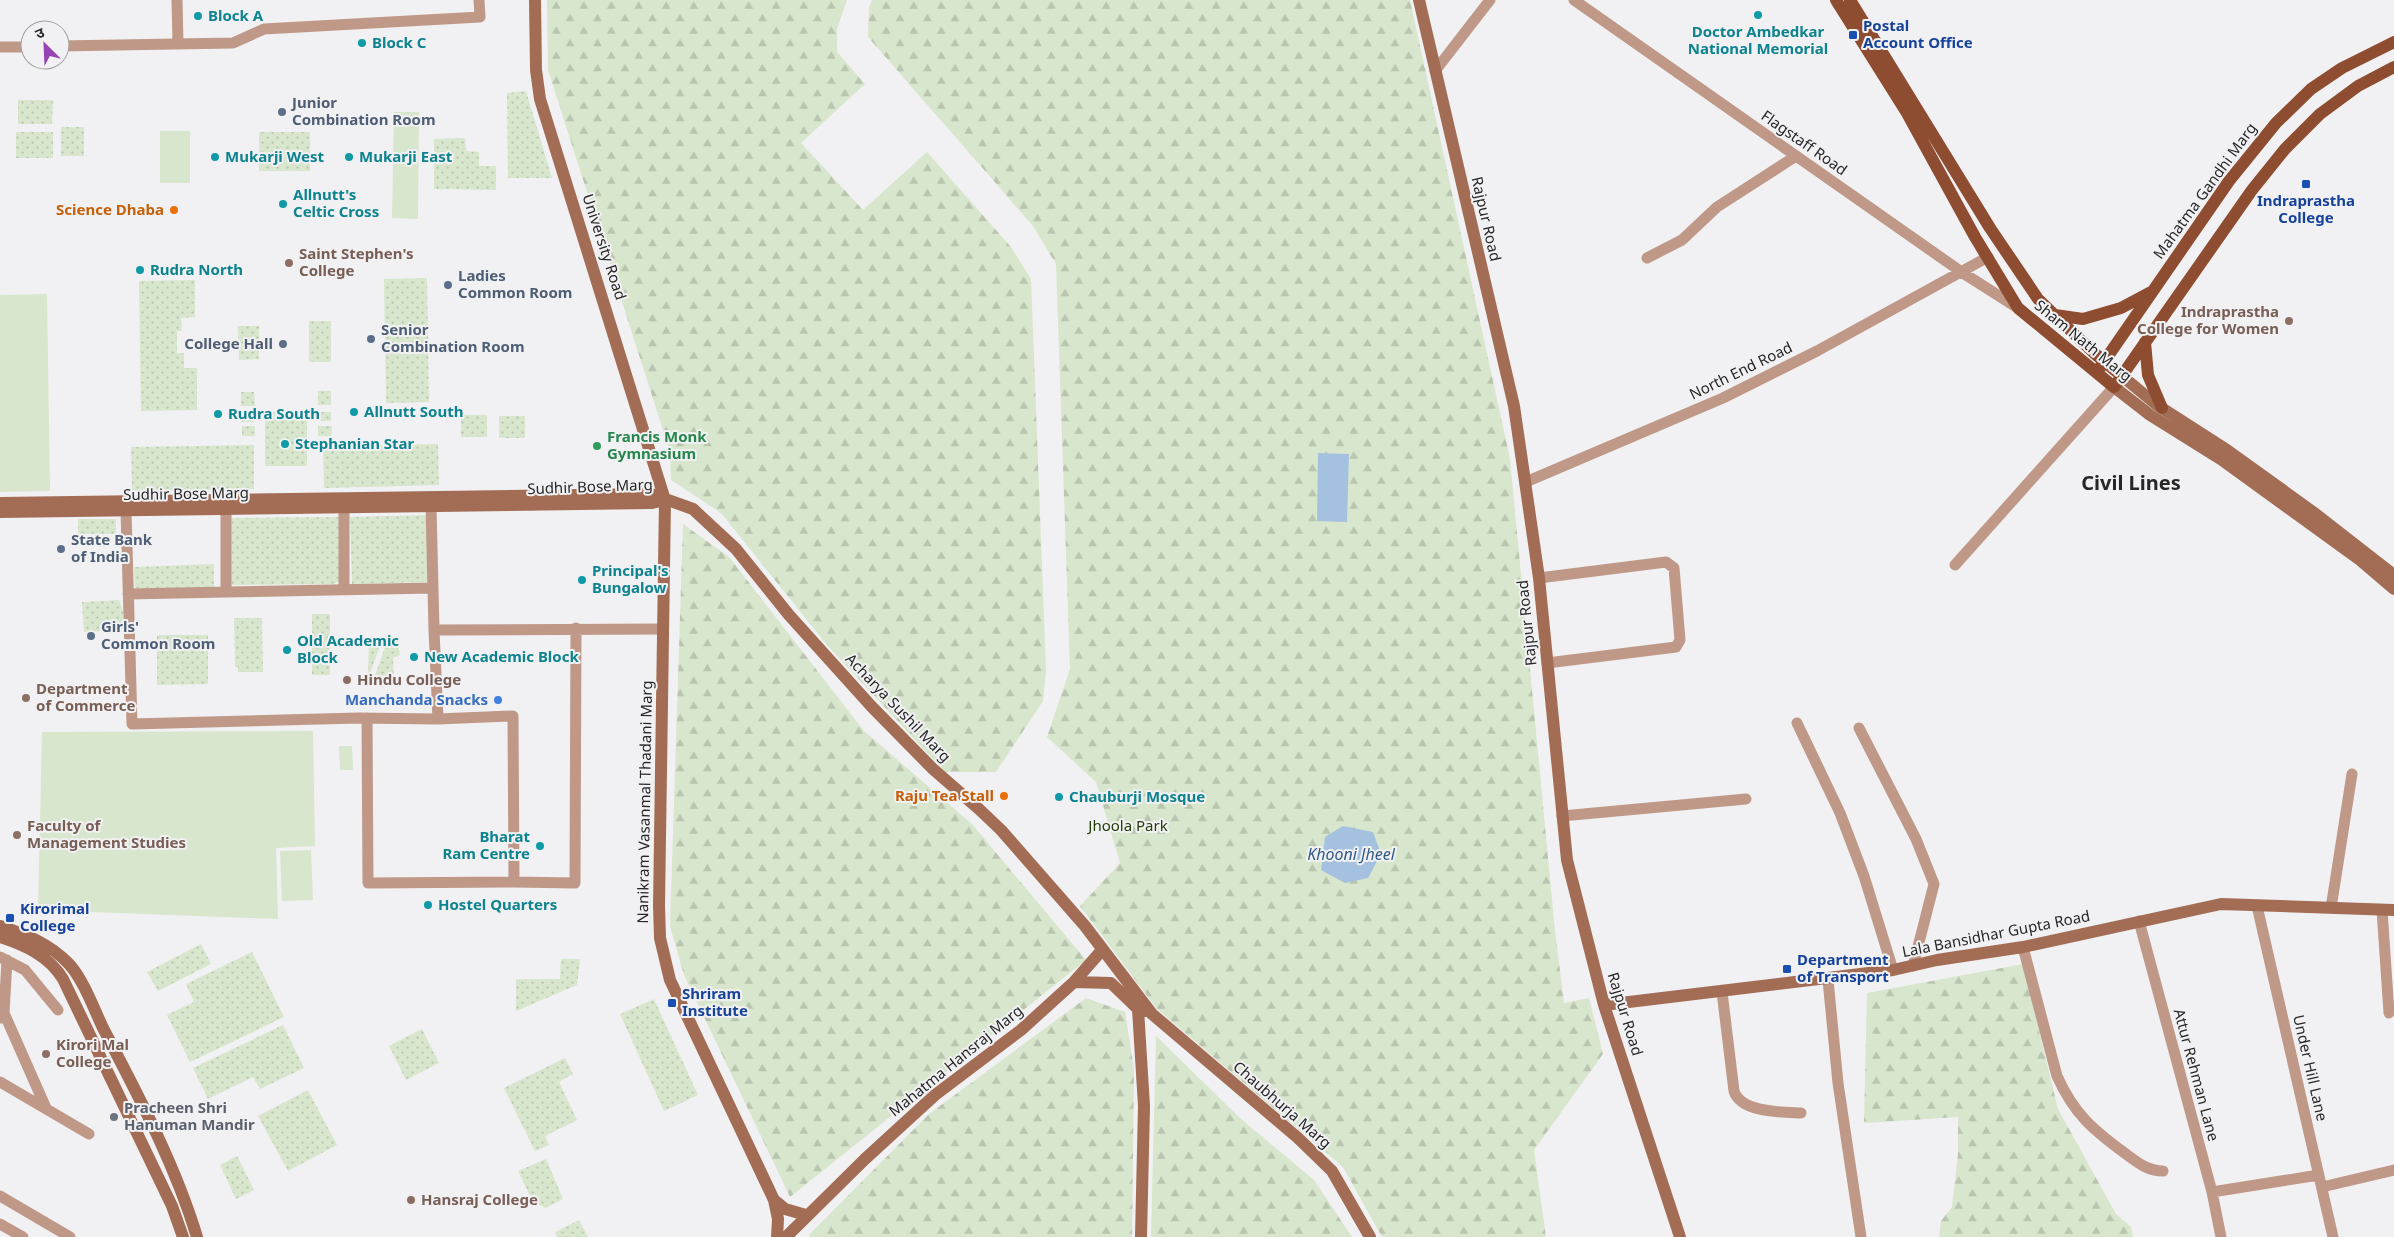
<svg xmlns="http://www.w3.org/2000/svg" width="2394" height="1237" font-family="'Noto Sans','Noto Sans Devanagari',sans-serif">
  <defs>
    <pattern id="green-dots" width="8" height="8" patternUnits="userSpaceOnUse" patternTransform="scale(1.25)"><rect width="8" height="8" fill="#d7e6cc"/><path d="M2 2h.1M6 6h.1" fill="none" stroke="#b9c5af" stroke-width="1.8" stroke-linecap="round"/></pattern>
    <pattern id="forest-firs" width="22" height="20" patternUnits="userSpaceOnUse" patternTransform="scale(1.25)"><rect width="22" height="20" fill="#d7e6cc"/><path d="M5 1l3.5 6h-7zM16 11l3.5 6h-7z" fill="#b9c5af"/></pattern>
  </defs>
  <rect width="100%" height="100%" fill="#f1f1f3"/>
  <path fill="url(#green-dots)" d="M526,91L552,178H508L507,93Z
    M18,100H53L52,124H18Z
    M61,127H84V156H61Z
    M53,132V158H16V132Z
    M259,132H310V171H259Z
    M465,138L466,151L479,152V166H496V190L434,189V139Z
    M427,278L429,402L386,403L384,279Z
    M195,280V317L181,318L182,331H177V353H184V368H197V410L141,411L139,281Z
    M309,321H331V362H309Z
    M238,326H259V359L239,360Z
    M318,391H331V405H318Z
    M241,392H254L255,406H241Z
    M241,412H255L254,422H241Z
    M265,412H307V466H265Z
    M318,412H331V421H318Z
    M461,415H487V437H461Z
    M499,416H525V438H499Z
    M242,426H255V436H242Z
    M318,426H332L331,436H318Z
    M438,444L439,485L324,488L323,446Z
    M254,445V489L132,491L131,447Z
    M427,515L429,582L352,584L350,517Z
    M341,517V581L333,584L231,585V518Z
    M78,519H116V534H78Z
    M214,564V587L135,589L134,567Z
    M119,600L123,611V630L84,632L82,602Z
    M312,614H330V675H312Z
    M234,618H262L263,672H238V667H235Z
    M157,635H208V684L157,685Z
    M384,636L368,678L369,637Z
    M389,636H393V645L399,649L400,655L393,658L394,678H374Z
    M201,944L211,964L158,991L147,972Z
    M252,952L284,1017L190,1062L167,1015L194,1002L186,984Z
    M561,959H580L577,985L516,1011V979H560Z
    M654,999L698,1095L664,1111L620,1014Z
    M283,1025L304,1068L260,1089L253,1077L208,1099L193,1068Z
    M422,1029L439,1063L406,1080L389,1046Z
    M565,1058L573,1074L559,1082L577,1120L545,1136L549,1145L535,1151L504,1088Z
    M308,1090L337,1145L288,1171L258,1116Z
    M237,1156L254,1190L236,1199L220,1165Z
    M546,1159L563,1199L545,1208L532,1200L518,1171Z
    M579,1220L588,1237H557L555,1232Z"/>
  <path fill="url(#forest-firs)" d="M547,0H847L837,29V52L865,84L801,143L863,210L927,152L1011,247L1031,279L1046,671L1043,701L996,772H945L827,645L721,513L671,480L670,452L548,70Z
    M872,0H1410L1510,459L1555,931L1564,1003L1589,998L1603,1054L1534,1150L1546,1237H1382L1343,1167L1157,1009L1080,906L1120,863L1096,782L1047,737L1070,669L1056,264L1033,226L868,37L869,7Z
    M683,524L729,557L864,731L972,824L1086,960L790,1197L684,975L670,926Z
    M2023,964L2058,1109L2116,1214L2131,1227L2133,1237H1939L1941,1221L1952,1207L1958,1154V1117L1864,1123L1867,993Z
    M1086,998L1125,1012L1134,1069L1132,1237H810L809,1235L929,1114Z
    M1156,1036L1241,1119L1314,1180L1352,1237H1151Z"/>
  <path fill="#d7e6cc" d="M394,112H419L418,219L392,218Z
    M160,131H190V183H160Z
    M47,294L50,491L0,492V295Z
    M313,731L315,846L276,848L278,919L38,910L42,732Z
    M339,746H352L353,770H340Z
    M311,850L313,900L282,901L280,851Z"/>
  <path fill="#a4c1e0" d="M1318,453L1349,454L1347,522L1317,521Z
    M1343,826L1373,832L1381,854L1368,878L1345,883L1321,870L1325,837Z"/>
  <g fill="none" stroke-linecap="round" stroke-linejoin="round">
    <path stroke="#bf9888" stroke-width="11" d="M177,0L178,43
      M1574,0L1963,273L2018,308
      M60,46L233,43L264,29L480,17L479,0
      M0,47H30
      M1435,71L1490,0
      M1647,258L1682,240L1717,207L1796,156
      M1526,482L1723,398L1817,351L1988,257
      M431,506L434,630L663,629
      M344,508V589
      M226,510V592L433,588
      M126,511L132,724L358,718L438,719
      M1955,565L2114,387
      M1539,578L1666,562L1674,568L1680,640L1676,647L1547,663
      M128,594L226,592
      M367,718L368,883L514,882L513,716L438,719L434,630
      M1797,723L1840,813L1864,876L1893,970
      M1859,728L1916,839L1934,884L1913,966
      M1562,816L1746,799
      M514,882L575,883L576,628
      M2257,906L2333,1237
      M2331,908L2352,774
      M2382,910L2389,1013
      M2139,921L2212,1192L2221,1237
      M2023,947L2057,1076C2074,1114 2093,1130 2126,1154C2138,1163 2148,1171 2163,1171
      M0,957L25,970L58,1010
      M1828,980L1838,1083L1861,1237
      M1722,992L1734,1091C1741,1113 1782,1112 1801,1113
      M4,1013L46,1108
      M1,1018L4,1013L7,960
      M0,1082L89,1134
      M2322,1187L2394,1170
      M2212,1192L2319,1175
      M0,1196L70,1237
      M0,1224L23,1237"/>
    <path stroke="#a36d55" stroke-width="12" d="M535,0L536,70L540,99L665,500L659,906L660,938L670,980L774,1200L778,1219L777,1237
      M1419,0L1514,406L1539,578L1567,860L1604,1005L1680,1237
      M2122,376L2157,405L2227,450L2313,512L2394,575
      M2114,387L2150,415L2222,460L2360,560L2394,589
      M0,503L651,494L693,509L736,549L789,615L872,707L933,769L980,810L1001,830L1085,926L1152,1014L1298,1138L1332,1171L1370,1237
      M0,512L652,503L665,500
      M0,926C27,935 49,943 69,964C83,979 94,1009 103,1028C138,1095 175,1164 197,1237
      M0,937C25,945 49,956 63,979L172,1206L183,1237
      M1074,982L1111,983L1138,1009L1145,1011
      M1604,1005L1893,970L1937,960L2023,947L2221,904L2394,910
      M1138,1009L1144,1106L1141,1237
      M774,1200L785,1209L806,1215
      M786,1237L865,1159L935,1095L1021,1030L1074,982L1102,950"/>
    <path stroke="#8e4d30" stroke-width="12" d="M1836,0L1907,113L1975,237L2018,308L2114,387L2252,190L2285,149L2320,114L2358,86L2394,67
      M1850,0L1990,228L2038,299L2094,353L2122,376
      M2055,315L2083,319L2121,308L2151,292
      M2145,342L2148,375L2162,408
      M2099,369L2229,181L2276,123L2311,89L2342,68L2394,42"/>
  </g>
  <g fill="#0f9aa8" stroke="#f1f1f3" stroke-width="2">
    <circle cx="1758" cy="15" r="5"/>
    <circle cx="198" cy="16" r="5"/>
    <circle cx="362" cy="43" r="5"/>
    <circle cx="215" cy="157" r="5"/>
    <circle cx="349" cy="157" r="5"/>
    <circle cx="283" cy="204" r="5"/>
    <circle cx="140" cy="270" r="5"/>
    <circle cx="354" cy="412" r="5"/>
    <circle cx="218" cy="414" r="5"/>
    <circle cx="285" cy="444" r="5"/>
    <circle cx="582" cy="580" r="5"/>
    <circle cx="287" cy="650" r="5"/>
    <circle cx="414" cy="657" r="5"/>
    <circle cx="1059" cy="797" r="5"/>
    <circle cx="540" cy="846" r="5"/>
    <circle cx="428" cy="905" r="5"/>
  </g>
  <g fill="#1a4fb4" stroke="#f1f1f3" stroke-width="2">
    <rect x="1848" y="30" width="10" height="10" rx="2.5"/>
    <rect x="2301" y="179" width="10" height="10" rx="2.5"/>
    <rect x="5" y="913" width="10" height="10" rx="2.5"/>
    <rect x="1782" y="964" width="10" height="10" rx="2.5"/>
    <rect x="667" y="998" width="10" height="10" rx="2.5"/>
  </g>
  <g fill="#5c6f8a" stroke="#f1f1f3" stroke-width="2">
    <circle cx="282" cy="112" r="5"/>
    <circle cx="448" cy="285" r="5"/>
    <circle cx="371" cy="339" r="5"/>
    <circle cx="283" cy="344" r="5"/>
    <circle cx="61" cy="549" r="5"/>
    <circle cx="91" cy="636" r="5"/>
  </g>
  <g fill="#e8710a" stroke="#f1f1f3" stroke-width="2">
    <circle cx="174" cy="210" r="5"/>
    <circle cx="1004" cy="796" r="5"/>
  </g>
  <g fill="#8d6e63" stroke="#f1f1f3" stroke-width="2">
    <circle cx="289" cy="263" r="5"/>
    <circle cx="2289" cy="321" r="5"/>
    <circle cx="347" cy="680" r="5"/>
    <circle cx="26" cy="698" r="5"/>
    <circle cx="17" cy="835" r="5"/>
    <circle cx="46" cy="1054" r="5"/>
    <circle cx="411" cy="1200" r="5"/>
  </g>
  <circle fill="#2e9e5b" stroke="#f1f1f3" stroke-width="2" cx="597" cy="446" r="5"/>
  <circle fill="#3f7fe0" stroke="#f1f1f3" stroke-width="2" cx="498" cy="700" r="5"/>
  <circle fill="#6b7280" stroke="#f1f1f3" stroke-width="2" cx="114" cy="1117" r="5"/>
  <g text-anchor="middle" stroke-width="4" stroke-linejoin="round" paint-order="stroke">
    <g font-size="15" font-weight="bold" fill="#0d838f" stroke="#f1f1f3" text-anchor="start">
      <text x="208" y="21">Block A</text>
      <text x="1758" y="37" text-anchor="middle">Doctor Ambedkar<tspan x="1758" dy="17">National Memorial</tspan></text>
      <text x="372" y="48">Block C</text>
      <text x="225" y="162">Mukarji West</text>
      <text x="359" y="162">Mukarji East</text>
      <text x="293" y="200">Allnutt's<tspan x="293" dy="17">Celtic Cross</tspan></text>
      <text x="150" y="275">Rudra North</text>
      <text x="364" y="417">Allnutt South</text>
      <text x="228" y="419">Rudra South</text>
      <text x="295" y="449">Stephanian Star</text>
      <text x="592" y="576">Principal's<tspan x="592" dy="17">Bungalow</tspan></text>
      <text x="297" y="646">Old Academic<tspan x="297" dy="17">Block</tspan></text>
      <text x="424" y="662">New Academic Block</text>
      <text x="1069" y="802">Chauburji Mosque</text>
      <text x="530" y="842" text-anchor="end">Bharat<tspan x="530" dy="17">Ram Centre</tspan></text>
      <text x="438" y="910">Hostel Quarters</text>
    </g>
    <g font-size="15" font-weight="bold" fill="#164399" stroke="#f1f1f3" text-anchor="start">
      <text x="1863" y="31">Postal<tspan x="1863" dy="17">Account Office</tspan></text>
      <text x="2306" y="206" text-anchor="middle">Indraprastha<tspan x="2306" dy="17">College</tspan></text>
      <text x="20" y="914">Kirorimal<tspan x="20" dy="17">College</tspan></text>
      <text x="1797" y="965">Department<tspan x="1797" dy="17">of Transport</tspan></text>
      <text x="682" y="999">Shriram<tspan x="682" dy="17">Institute</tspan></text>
    </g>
    <g font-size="15" font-weight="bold" fill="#4e5e75" stroke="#f1f1f3" text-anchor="start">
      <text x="292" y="108">Junior<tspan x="292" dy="17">Combination Room</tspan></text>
      <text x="458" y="281">Ladies<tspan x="458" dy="17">Common Room</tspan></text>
      <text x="381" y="335">Senior<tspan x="381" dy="17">Combination Room</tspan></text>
      <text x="273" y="349" text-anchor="end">College Hall</text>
      <text x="71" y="545">State Bank<tspan x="71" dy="17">of India</tspan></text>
      <text x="101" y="632">Girls'<tspan x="101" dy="17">Common Room</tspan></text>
    </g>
    <g font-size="15" fill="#272727" stroke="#f1f1f3">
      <text transform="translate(1804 143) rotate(35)" y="5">Flagstaff Road</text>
      <text transform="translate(2205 191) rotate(-54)" y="5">Mahatma Gandhi Marg</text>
      <text transform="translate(1486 219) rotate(77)" y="5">Rajpur Road</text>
      <text transform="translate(604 247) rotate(72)" y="5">University Road</text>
      <text transform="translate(2083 341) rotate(39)" y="5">Sham Nath Marg</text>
      <text transform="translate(1741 371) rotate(-26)" y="5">North End Road</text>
      <text transform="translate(590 487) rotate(-2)" y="5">Sudhir Bose Marg</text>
      <text transform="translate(186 494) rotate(-1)" y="5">Sudhir Bose Marg</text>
      <text transform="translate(1527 623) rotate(-96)" y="5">Rajpur Road</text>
      <text transform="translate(898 708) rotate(46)" y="5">Acharya Sushil Marg</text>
      <text transform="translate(645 802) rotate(-89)" y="5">Nanikram Vasanmal Thadani Marg</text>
      <text transform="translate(1996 934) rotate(-11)" y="5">Lala Bansidhar Gupta Road</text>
      <text transform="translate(1625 1014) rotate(73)" y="5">Rajpur Road</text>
      <text transform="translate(956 1061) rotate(-39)" y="5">Mahatma Hansraj Marg</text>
      <text transform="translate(2310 1068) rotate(77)" y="5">Under Hill Lane</text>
      <text transform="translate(2196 1075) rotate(75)" y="5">Attur Rehman Lane</text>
      <text transform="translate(1282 1105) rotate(41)" y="5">Chaubhurja Marg</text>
    </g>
    <g font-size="15" font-weight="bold" fill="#c56008" stroke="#f1f1f3" text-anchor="end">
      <text x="164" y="215">Science Dhaba</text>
      <text x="994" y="801">Raju Tea Stall</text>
    </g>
    <g font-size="15" font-weight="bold" fill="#785e54" stroke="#f1f1f3" text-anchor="start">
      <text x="299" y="259">Saint Stephen's<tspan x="299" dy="17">College</tspan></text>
      <text x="2279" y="317" text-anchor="end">Indraprastha<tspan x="2279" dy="17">College for Women</tspan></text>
      <text x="357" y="685">Hindu College</text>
      <text x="36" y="694">Department<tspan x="36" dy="17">of Commerce</tspan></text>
      <text x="27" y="831">Faculty of<tspan x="27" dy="17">Management Studies</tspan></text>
      <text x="56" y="1050">Kirori Mal<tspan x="56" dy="17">College</tspan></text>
      <text x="421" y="1205">Hansraj College</text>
    </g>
    <g font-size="15" font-weight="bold" fill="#27864d" stroke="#f1f1f3" text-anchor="start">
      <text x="607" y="442">Francis Monk<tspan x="607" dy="17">Gymnasium</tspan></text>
    </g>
    <g font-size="15" font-weight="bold" fill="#366cbe" stroke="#f1f1f3" text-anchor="end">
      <text x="488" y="705">Manchanda Snacks</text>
    </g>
    <g font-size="15" fill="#253e08" stroke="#f1f1f3">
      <text x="1128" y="831">Jhoola Park</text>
    </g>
    <g font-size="15" font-weight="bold" fill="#5b616d" stroke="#f1f1f3" text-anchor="start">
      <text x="124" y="1113">Pracheen Shri<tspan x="124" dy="17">Hanuman Mandir</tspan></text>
    </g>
    <g font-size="16" font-style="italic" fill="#305a85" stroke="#f1f1f3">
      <text x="1351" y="860">Khooni Jheel</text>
    </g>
    <g font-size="20" font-weight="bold" fill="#272727" stroke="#f1f1f3">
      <text x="2131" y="490">Civil Lines</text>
    </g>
  </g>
  <g transform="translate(45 45) rotate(336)"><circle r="24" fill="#f1f1f3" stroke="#a0a0a1"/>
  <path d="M0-4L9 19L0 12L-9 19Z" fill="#9744b3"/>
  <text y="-8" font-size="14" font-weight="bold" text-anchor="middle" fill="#272727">उ</text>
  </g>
</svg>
